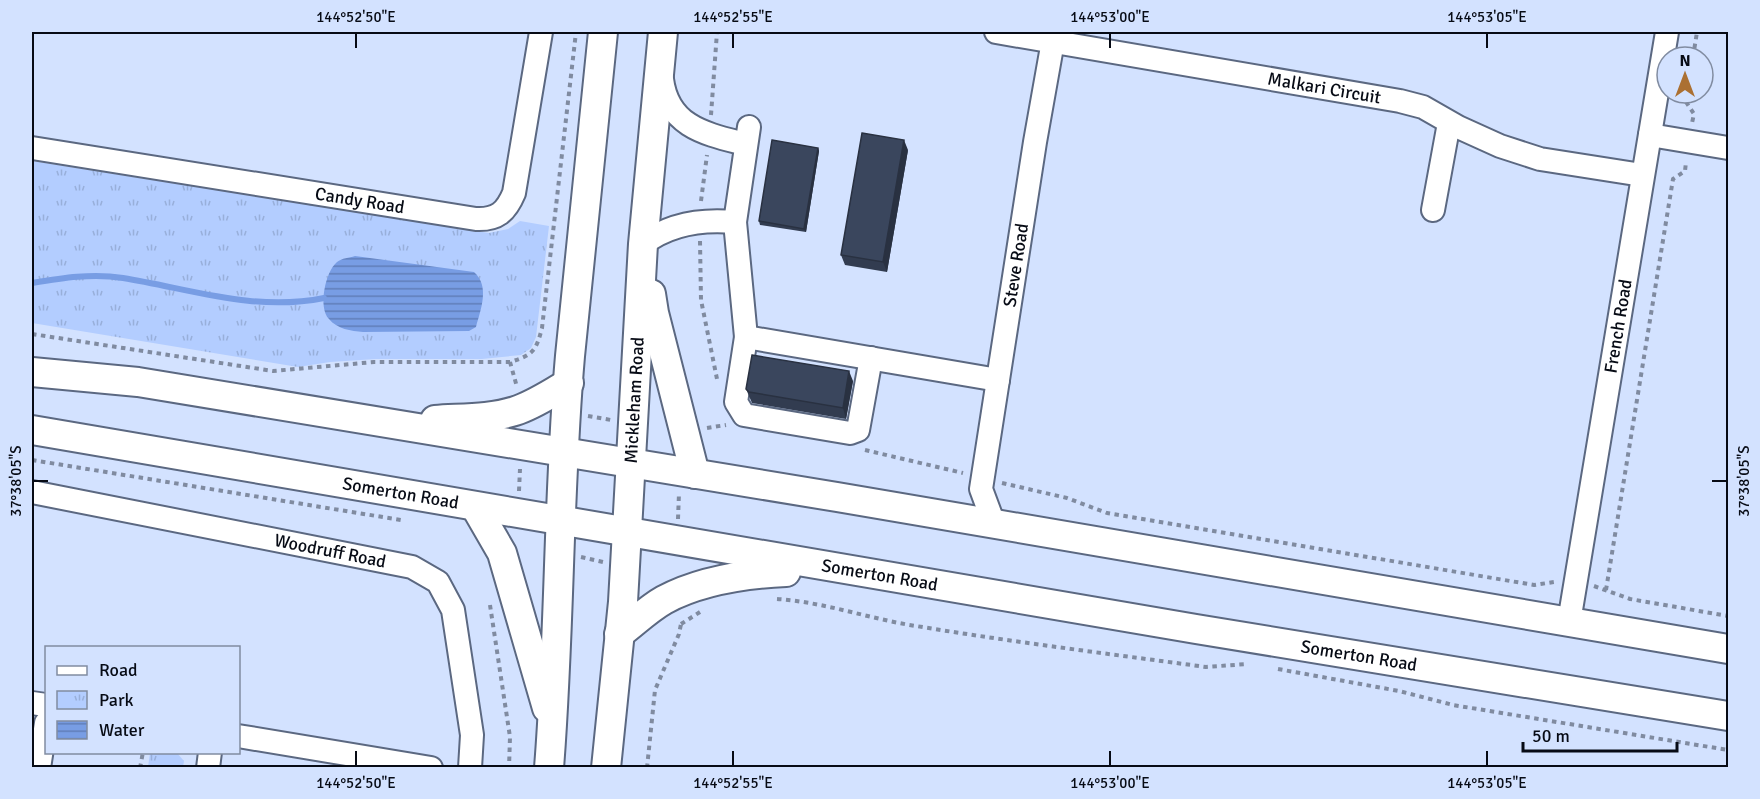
<svg xmlns="http://www.w3.org/2000/svg" width="1760" height="799" font-family="Signika,sans-serif">
  <defs>
    <pattern id="park-tufts" width="24" height="20" patternUnits="userSpaceOnUse" patternTransform="scale(1.5)"><rect width="24" height="20" fill="#b3cdff"/><path d="M3 7l-1-3M5 7V3M7 7l1-3M15 17l-1-3M17 17v-4M19 17l1-3" fill="none" stroke="#98afda"/></pattern>
    <pattern id="water-rules" width="6" height="5" patternUnits="userSpaceOnUse" patternTransform="scale(1.5)"><rect width="6" height="5" fill="#789de4"/><path d="M0 2.5h6" fill="none" stroke="#607eb8"/></pattern>
  </defs>
  <rect width="100%" height="100%" fill="#d3e2ff"/>
  <path fill="url(#park-tufts)" d="M32,161L489,233L508,229L520,221L549,226L536,337L531,348L521,355L502,357L482,359H376L330,362L298,367L32,323Z
    M150,753H177L184,761L183,767H148Z"/>
  <path fill="url(#water-rules)" d="M355,256L474,272C490,286 481,309 476,327L469,331L363,332C351,331 337,329 329,319C318,308 325,272 337,262C342,258 349,258 355,256Z"/>
  <g fill="none" stroke-linecap="round" stroke-linejoin="round">
    <path stroke="#789de4" stroke-width="6" d="M32,283C62,278 92,273 123,278C191,289 254,312 324,298"/>
    <defs>
      <g id="minor">
        <path id="s1" d="M996,32L1400,101L1423,107L1458,127L1500,146L1540,159L1642,175"/>
        <path d="M662,79C668,127 706,134 745,144"/>
        <path d="M749,127L735,222L746,337L998,380"/>
        <path d="M1650,135L1728,148"/>
        <path id="s2" d="M32,148L476,219C497,220 506,212 514,193L541,32"/>
        <path d="M1433,210L1449,123"/>
        <path d="M643,244C669,224 703,219 735,222"/>
        <path d="M746,337L736,402L744,415L850,433L858,430L871,358"/>
        <path id="s3" d="M32,492L412,567L438,582L453,610L472,735L470,768"/>
        <path id="s4" d="M994,524L981,489L1035,142L1053,41"/>
        <path id="s5" d="M1569,622L1667,32"/>
        <path d="M32,703L46,705"/>
        <path d="M238,736L431,768"/>
        <path d="M39,768L46,723"/>
        <path d="M208,768L210,752"/>
      </g>
      <g id="major">
        <path d="M651,294L654,313L695,474"/>
        <path d="M32,372L138,382L837,497L1728,649"/>
        <path d="M435,420C461,418 490,419 515,411C534,405 551,393 569,383"/>
        <path id="s6" d="M32,430L1196,629L1728,716"/>
        <path d="M476,508L502,553L547,708"/>
        <path d="M619,634C634,623 648,609 664,600C701,580 745,574 786,572"/>
        <path d="M549,768C560,631 558,493 570,356C580,248 593,140 603,32"/>
        <path id="s7" d="M606,768L623,602L643,244L663,32"/>
      </g>
    </defs>
    <use href="#minor" stroke="#5b6881" stroke-width="26"/>
    <use href="#major" stroke="#5b6881" stroke-width="32"/>
    <path stroke="#808ba0" stroke-width="4" stroke-dasharray="4.5 4.5" stroke-linecap="butt" d="M1693,57L1697,32
      M1687,93L1686,102L1694,114L1692,123
      M711,115L717,32
      M701,201L707,155
      M700,241L701,300L717,379
      M32,334L273,371L374,362H510C533,355 536,351 542,328L576,32
      M510,362L517,387
      M588,416L611,420
      M707,428L726,425
      M865,450L963,473
      M32,460L401,520
      M1002,483L1067,498L1107,513L1534,585L1554,582
      M519,491L520,469
      M678,519L679,493
      M581,557L603,562
      M1594,586L1630,599L1728,616
      M1606,590L1673,179L1685,171L1686,162
      M777,599C824,602 870,619 916,626C1013,642 1110,654 1206,667L1247,664
      M490,605L510,737L509,768
      M681,624L700,612
      M1278,669L1399,691L1453,705L1728,750
      M140,768L143,752
      M647,768L655,690L679,634L681,624"/>
    <use href="#minor" stroke="#fff" stroke-width="22"/>
    <use href="#major" stroke="#fff" stroke-width="28"/>
  </g>
  <path fill="#323c50" d="M818,148L819,151L806,232L760,225L759,221Z
    M908,150L887,272L845,265L841,255Z
    M853,381L846,419L752,403L746,389Z"/>
  <path fill="#293141" d="M904,140L908,150L887,272L883,262Z
    M818,148L819,151L806,232L804,229Z
    M849,371L853,381L846,419L843,408Z"/>
  <path fill="#3a465d" stroke="#293141" stroke-width="1.5" d="M862,133L904,140L883,262L841,255Z
    M772,140L818,148L804,229L759,221Z
    M752,355L849,371L843,408L749,392L746,389Z"/>
  <path fill="none" stroke="#070b15" stroke-width="2" d="M356,33V48M733,33V48M1110,33V48M1487,33V48M33,481H48M1712,481H1727M356,751V766M733,751V766M1110,751V766M1487,751V766"/>
  <g text-anchor="middle" stroke-width="6" stroke-linejoin="round" paint-order="stroke">
    <g font-size="18" fill="#070b15" stroke="#d3e2ff">
      <text dy="6" stroke="none"><textPath href="#s1" startOffset="333">Malkari Circuit</textPath></text>
      <text dy="6" stroke="none"><textPath href="#s2" startOffset="332">Candy Road</textPath></text>
      <text dy="6" stroke="none"><textPath href="#s4" startOffset="264">Steve Road</textPath></text>
      <text dy="6" stroke="none"><textPath href="#s5" startOffset="300">French Road</textPath></text>
      <text dy="6" stroke="none"><textPath href="#s7" startOffset="369">Mickleham Road</textPath></text>
      <text dy="6" stroke="none"><textPath href="#s6" startOffset="374">Somerton Road</textPath></text>
      <text dy="6" stroke="none"><textPath href="#s3" startOffset="304">Woodruff Road</textPath></text>
      <text dy="6" stroke="none"><textPath href="#s6" startOffset="860">Somerton Road</textPath></text>
      <text dy="6" stroke="none"><textPath href="#s6" startOffset="1346">Somerton Road</textPath></text>
    </g>
  </g>
  <rect width="1760" height="799" fill="none" stroke="#d3e2ff" stroke-width="66"/>
  <rect x="45" y="646" width="195" height="108" fill="#d3e2ff" stroke="#818ca1" stroke-width="1.5"/>
  <rect x="57" y="666" width="30" height="9" fill="#ffffff" stroke="#818ca1" stroke-width="1.5"/>
  <text x="99" y="676" font-size="18" fill="#070b15">Road</text>
  <rect x="57" y="691" width="30" height="18" fill="url(#park-tufts)" stroke="#818ca1" stroke-width="1.5"/>
  <text x="99" y="706" font-size="18" fill="#070b15">Park</text>
  <rect x="57" y="721" width="30" height="18" fill="url(#water-rules)" stroke="#818ca1" stroke-width="1.5"/>
  <text x="99" y="736" font-size="18" fill="#070b15">Water</text>
  <g transform="translate(1685 75)"><circle r="28" fill="#d3e2ff" stroke="#818ca1" stroke-width="1.5"/>
  <path d="M0-4.5L10 22L0 15L-10 22Z" fill="#ab7032"/>
  <text y="-9" font-size="16" font-weight="bold" text-anchor="middle" fill="#070b15">N</text>
  </g>
  <path d="M1523 742v9h154v-9" fill="none" stroke="#070b15" stroke-width="3"/>
  <text x="1532" y="742" font-size="18" fill="#070b15" stroke="#d3e2ff" stroke-width="4.5" paint-order="stroke">50 m</text>
  <rect x="33" y="33" width="1694" height="733" fill="none" stroke="#070b15" stroke-width="2"/>
  <g font-size="15" text-anchor="middle" fill="#070b15">
    <text x="356" y="22">144°52'50"E</text>
    <text x="733" y="22">144°52'55"E</text>
    <text x="1110" y="22">144°53'00"E</text>
    <text x="1487" y="22">144°53'05"E</text>
    <text transform="translate(16 481) rotate(-90)" y="5">37°38'05"S</text>
    <text transform="translate(1744 481) rotate(-90)" y="5">37°38'05"S</text>
    <text x="356" y="788">144°52'50"E</text>
    <text x="733" y="788">144°52'55"E</text>
    <text x="1110" y="788">144°53'00"E</text>
    <text x="1487" y="788">144°53'05"E</text>
  </g>
</svg>
